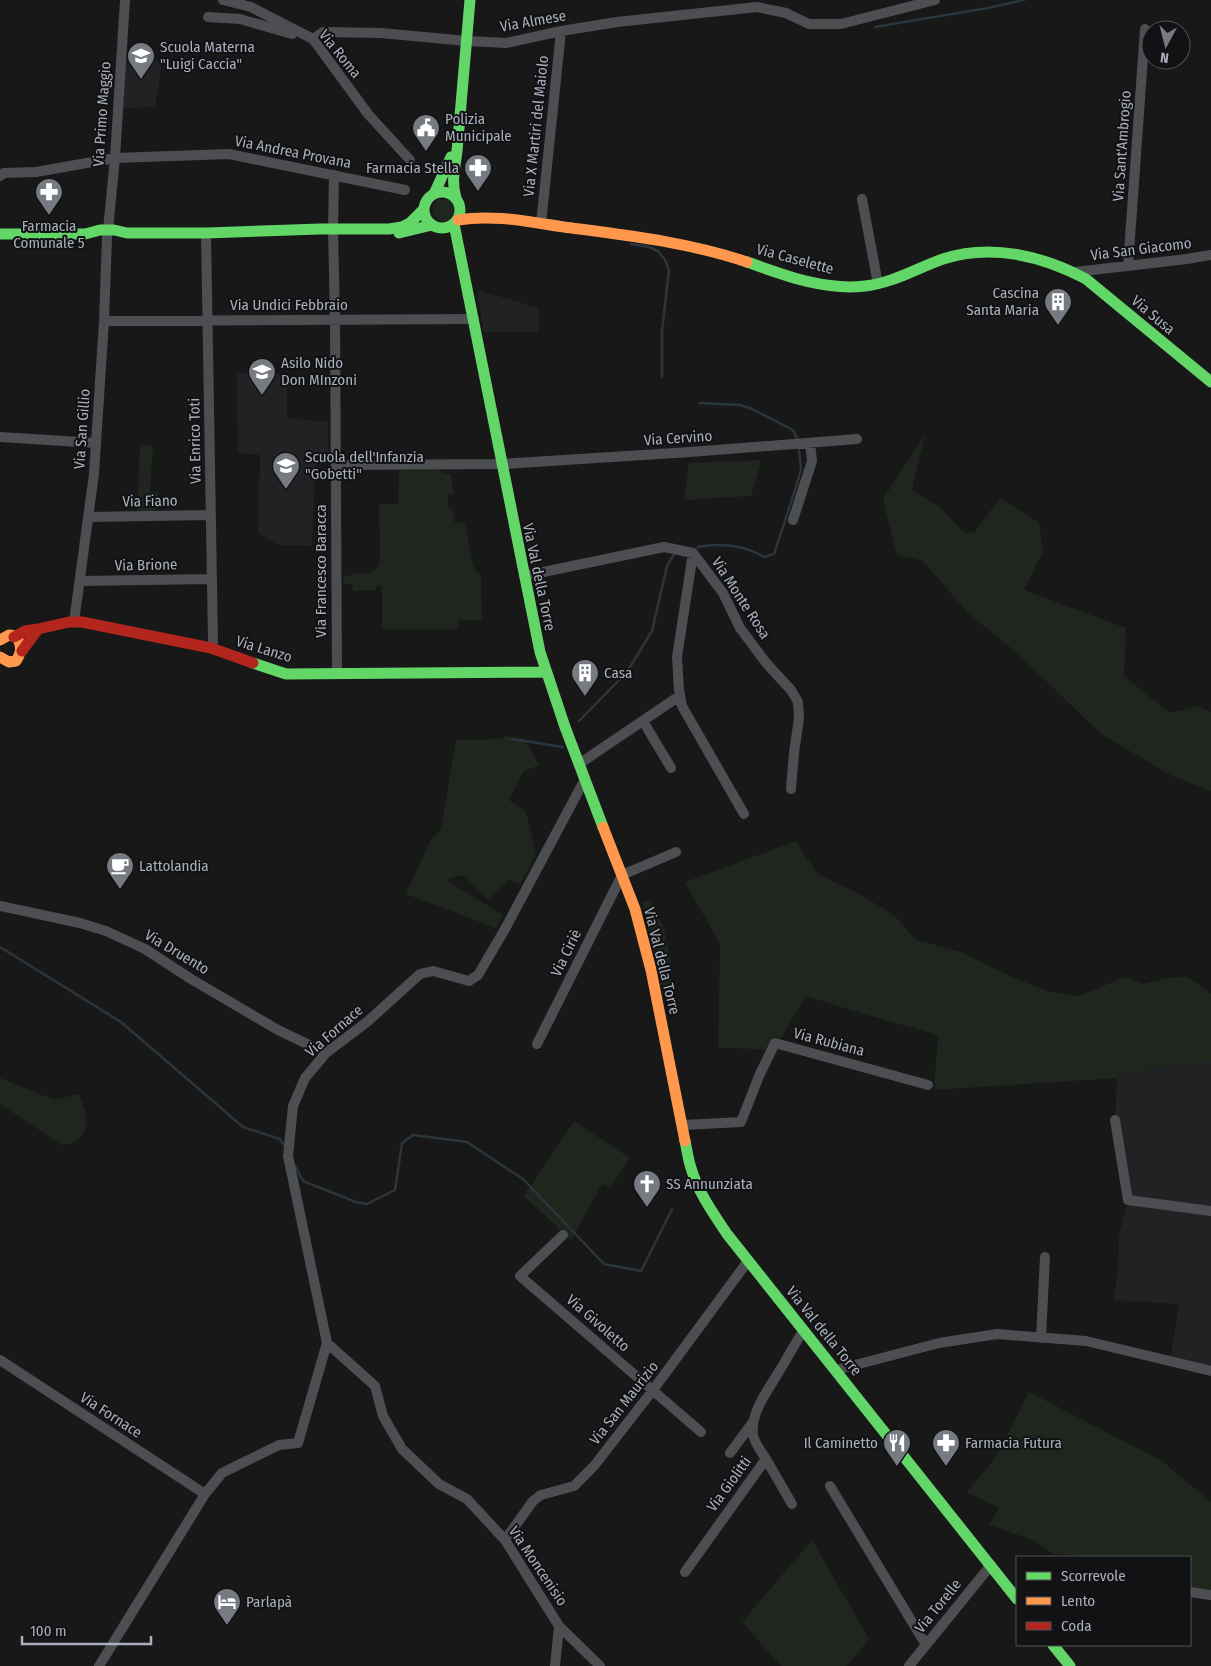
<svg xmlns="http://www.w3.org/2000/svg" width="1211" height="1666" font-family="'Fira Sans Condensed',sans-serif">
  <rect width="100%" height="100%" fill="#181819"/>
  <path fill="#222225" d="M123,57L149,58V62H162L155,107L121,108Z
    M477,290L539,308V332H484Z
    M237,373L287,374V418L328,422L329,462L315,465L312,546L279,545L258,533L260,455L238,453Z
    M1211,1061V1371L1170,1361L1179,1304L1114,1300L1118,1265L1119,1235L1128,1200L1115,1120L1117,1078L1123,1073Z"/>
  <path fill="#1e261e" d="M432 210a11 11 0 1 1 22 0a11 11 0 1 1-22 0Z
    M925,434L912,490L940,507L963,532L974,533L1000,498L1039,523L1043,551L1024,590L1126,628L1124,676L1170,713L1198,706L1211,712V791L1172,776L1101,734L1016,652L969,614L923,561L897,555L883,499Z
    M140,445L153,446L150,491L158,492L156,511H137Z
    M760,460V466L751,496L684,500L689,463Z
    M399,470H441L442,474H451L454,494L447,495L449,509H453L455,523L465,522L473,566L476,571L481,575L482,620L458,621V629H382V586H376V590L353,591L352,584H343L344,576H351V573C363,573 375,576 380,562L379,504H398Z
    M504,736L525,739L539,765L523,772L509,800L526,812L536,854L520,884L509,880L488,900L462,875L446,880L503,915L496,928L406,894L430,841L441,829L456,740L503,739Z
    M797,841L803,853L818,874L863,896L895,916L916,940L961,952L1010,976L1047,991L1079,996L1125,977L1143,984L1167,978L1187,977L1203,987L1211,994V1061L1123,1073L1117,1078L934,1090L938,1035L864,1014L806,996L781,1038L773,1036L766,1049L718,1048L720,944L685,882Z
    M650,900L664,928L671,963V991L663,993L642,902Z
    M0,1078L54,1100L78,1094C85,1109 94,1131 74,1142C71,1144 66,1144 62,1145L0,1104Z
    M574,1121L630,1158L610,1188L602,1184L572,1239L569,1238L524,1196Z
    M1029,1392L1162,1461L1211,1502V1595L1190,1592V1557H1118L1053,1554L1033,1540L989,1525L999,1508L967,1492L996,1457Z
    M812,1540L869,1639L847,1666H781L742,1622Z"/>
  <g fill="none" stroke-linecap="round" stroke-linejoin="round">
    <path stroke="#2a353c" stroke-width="2.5" d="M875,27L988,8L1024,0
      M631,244L649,247L658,251L665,260L669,270L662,331V377
      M699,403L740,405L752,409L793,430L797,438
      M698,547C721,543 744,545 764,557L774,554L797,484L801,469L799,450
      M579,721L627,672L652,631L667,566L675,553
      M512,739L563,747
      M0,947L121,1022L243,1127L280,1139L283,1144
      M294,1164L303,1181L356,1202L367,1204L395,1190L402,1143L413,1135L467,1142L523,1179L604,1264L641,1271L672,1209"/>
    <path stroke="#4c4e52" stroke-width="10" d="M223,0L251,7L313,39L368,114L410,160
      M208,17L240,19L292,34
      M313,39L323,32L381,33L467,41L506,43L561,31L617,22L757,7L786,13L809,24H841L935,0
      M334,175L333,229L335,320L337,674
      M0,176L4,173L36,172L115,158L229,154L405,190
      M862,199L878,284
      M541,224L561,31
      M108,230L115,158L125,0
      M206,233L213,642L211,648
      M1128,266L1145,29
      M1075,272L1187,259L1211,255
      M104,321L474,319
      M0,437L96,443
      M336,465L502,464L690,452L857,439
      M88,517L211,515
      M793,520L812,461L810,443
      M693,553L677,657L679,690L682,706L744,814
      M524,576L664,547L693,553L723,593L740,628L767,664L791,690L798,702L799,718L794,753L791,789
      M80,581L212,579
      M74,622L94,474L104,321L107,237
      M643,721L671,768
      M579,764L675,699
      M0,906L80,923L106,931L145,949L191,979L278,1030L326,1053
      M537,1044L622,875L676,852
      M1115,1120L1128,1200L1211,1211
      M683,1125L741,1122L759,1076L775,1043L928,1085
      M563,1235L520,1276L701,1432
      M1041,1338L1045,1257
      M327,1343L375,1386L383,1416L402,1449L439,1484L467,1499L505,1540L559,1626L555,1666
      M0,1360L205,1494L222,1473L279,1445L298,1443L327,1343L288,1156L293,1106L305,1078L326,1053L367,1022L420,974L433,971L469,981L478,975L505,929L585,779
      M836,1370L939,1343L997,1334L1086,1341L1211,1371
      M730,1453L753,1422
      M766,1459L792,1504
      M830,1486L926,1645
      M505,1540L533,1501L541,1495L574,1486L594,1466L653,1390L748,1261
      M685,1572L766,1459C761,1451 755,1444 753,1435C750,1412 769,1389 780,1370C788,1357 795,1343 804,1330
      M1190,1592L1211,1595
      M559,1626L600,1666
      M99,1666L205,1494
      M909,1666L991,1565"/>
    <path stroke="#63d668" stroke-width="11" d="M424 210a18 18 0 1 1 36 0a18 18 0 1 1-36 0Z
      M434,194L451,157
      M456,198C451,181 455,168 457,151L470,0
      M454,224L540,652L565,727L603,827
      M399,233L432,225
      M0,234H85L100,230H114L127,233H206L320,229H389L402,227L410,223L424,209
      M747,262C784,275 824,291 865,286C893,283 917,268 943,259C991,243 1043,256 1086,279L1211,382
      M253,663L286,674L546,672
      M685,1141C687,1150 688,1159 691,1168C698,1192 713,1213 727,1234L1017,1599
      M1053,1645L1070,1666"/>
    <path stroke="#ff974d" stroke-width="11" d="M458,220C493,214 529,222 564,227C625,235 688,242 747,262
      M0,640L9,635L16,636C22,645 22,652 16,661L9,662L0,657
      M603,827L635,909L651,970L685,1141"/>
    <path stroke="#b3261e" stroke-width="11" d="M38,629L69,622H82L211,648L253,663
      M14,637L25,631L38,629L22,651"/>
  </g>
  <defs>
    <symbol id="school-pin" viewBox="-11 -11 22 30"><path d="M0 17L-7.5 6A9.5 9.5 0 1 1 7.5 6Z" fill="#767b82" stroke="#121215"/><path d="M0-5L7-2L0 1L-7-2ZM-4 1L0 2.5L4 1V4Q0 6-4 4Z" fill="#fff"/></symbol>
    <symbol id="civic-pin" viewBox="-11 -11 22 30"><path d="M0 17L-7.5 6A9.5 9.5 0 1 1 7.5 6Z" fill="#767b82" stroke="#121215"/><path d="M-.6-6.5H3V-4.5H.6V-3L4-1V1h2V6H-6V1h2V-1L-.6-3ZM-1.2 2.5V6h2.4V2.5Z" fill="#fff"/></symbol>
    <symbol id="pharmacy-pin" viewBox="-11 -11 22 30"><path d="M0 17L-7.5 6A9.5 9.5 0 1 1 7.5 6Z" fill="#767b82" stroke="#121215"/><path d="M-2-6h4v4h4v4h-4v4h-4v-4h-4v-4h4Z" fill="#fff"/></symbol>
    <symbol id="building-pin" viewBox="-11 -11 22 30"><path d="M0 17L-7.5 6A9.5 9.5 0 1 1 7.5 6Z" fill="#767b82" stroke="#121215"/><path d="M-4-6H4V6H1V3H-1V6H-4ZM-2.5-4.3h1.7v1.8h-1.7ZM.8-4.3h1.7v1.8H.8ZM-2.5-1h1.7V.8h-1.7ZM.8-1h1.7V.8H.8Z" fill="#fff"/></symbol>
    <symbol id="cafe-pin" viewBox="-11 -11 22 30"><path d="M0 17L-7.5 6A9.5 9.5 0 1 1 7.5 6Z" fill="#767b82" stroke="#121215"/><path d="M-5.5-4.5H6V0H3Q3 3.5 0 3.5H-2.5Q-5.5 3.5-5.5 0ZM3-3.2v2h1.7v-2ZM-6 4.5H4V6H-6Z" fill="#fff"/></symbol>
    <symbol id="church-pin" viewBox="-11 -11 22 30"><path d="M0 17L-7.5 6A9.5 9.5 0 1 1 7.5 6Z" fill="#767b82" stroke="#121215"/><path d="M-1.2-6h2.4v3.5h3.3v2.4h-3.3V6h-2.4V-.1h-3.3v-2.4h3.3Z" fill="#fff"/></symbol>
    <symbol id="restaurant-pin" viewBox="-11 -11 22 30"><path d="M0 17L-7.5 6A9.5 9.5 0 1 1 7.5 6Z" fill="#767b82" stroke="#121215"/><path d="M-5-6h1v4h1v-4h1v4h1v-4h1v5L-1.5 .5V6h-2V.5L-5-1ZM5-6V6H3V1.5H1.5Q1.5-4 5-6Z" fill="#fff"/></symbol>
    <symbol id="hotel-pin" viewBox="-11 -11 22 30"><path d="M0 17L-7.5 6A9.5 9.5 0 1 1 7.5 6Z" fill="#767b82" stroke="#121215"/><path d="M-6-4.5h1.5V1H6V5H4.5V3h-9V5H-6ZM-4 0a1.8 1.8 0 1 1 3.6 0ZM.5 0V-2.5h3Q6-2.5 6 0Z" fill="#fff"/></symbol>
  </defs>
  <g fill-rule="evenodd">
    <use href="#school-pin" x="125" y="40" width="32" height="43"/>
    <use href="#civic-pin" x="410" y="112" width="32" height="43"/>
    <use href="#pharmacy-pin" x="462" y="152" width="32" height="43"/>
    <use href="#pharmacy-pin" x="33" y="176" width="32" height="43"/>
    <use href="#building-pin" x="1042" y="286" width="32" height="43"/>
    <use href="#school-pin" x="246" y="356" width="32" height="43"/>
    <use href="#school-pin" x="270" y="450" width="32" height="43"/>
    <use href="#building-pin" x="569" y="657" width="32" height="43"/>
    <use href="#cafe-pin" x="104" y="850" width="32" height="43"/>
    <use href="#church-pin" x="631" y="1168" width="32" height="43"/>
    <use href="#restaurant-pin" x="881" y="1427" width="32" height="43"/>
    <use href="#pharmacy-pin" x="930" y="1427" width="32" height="43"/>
    <use href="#hotel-pin" x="211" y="1586" width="32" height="43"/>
  </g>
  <g text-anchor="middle" stroke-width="4" stroke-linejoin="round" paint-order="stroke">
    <g font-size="15" fill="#a9b0ba" stroke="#121215">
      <text transform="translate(533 21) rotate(-10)" y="5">Via Almese</text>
      <text transform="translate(340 54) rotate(51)" y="5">Via Roma</text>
      <text transform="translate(102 114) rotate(-86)" y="5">Via Primo Maggio</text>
      <text transform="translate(536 126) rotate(-84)" y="5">Via X Martiri del Maiolo</text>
      <text transform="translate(1122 146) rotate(-86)" y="5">Via Sant'Ambrogio</text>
      <text transform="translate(293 152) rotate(11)" y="5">Via Andrea Provana</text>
      <text transform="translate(1141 249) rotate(-7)" y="5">Via San Giacomo</text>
      <text transform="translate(795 259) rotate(15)" y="5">Via Caselette</text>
      <text x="289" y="310">Via Undici Febbraio</text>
      <text transform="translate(1153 315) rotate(40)" y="5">Via Susa</text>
      <text transform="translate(82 429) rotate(-86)" y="5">Via San Gillio</text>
      <text transform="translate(678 438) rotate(-4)" y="5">Via Cervino</text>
      <text transform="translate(195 441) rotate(-91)" y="5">Via Enrico Toti</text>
      <text transform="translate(150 501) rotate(-1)" y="5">Via Fiano</text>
      <text transform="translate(146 565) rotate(-1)" y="5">Via Brione</text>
      <text transform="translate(321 571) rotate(-90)" y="5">Via Francesco Baracca</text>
      <text transform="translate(539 577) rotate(78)" y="5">Via Val della Torre</text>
      <text transform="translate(741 598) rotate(57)" y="5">Via Monte Rosa</text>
      <text transform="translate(264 649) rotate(17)" y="5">Via Lanzo</text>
      <text transform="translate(177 952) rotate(31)" y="5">Via Druento</text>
      <text transform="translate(566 953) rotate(-64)" y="5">Via Ciriè</text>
      <text transform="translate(662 961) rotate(76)" y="5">Via Val della Torre</text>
      <text transform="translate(334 1031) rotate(-41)" y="5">Via Fornace</text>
      <text transform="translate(829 1042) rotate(15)" y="5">Via Rubiana</text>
      <text transform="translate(598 1323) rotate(41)" y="5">Via Givoletto</text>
      <text transform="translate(824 1331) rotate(51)" y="5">Via Val della Torre</text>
      <text transform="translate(624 1403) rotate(-52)" y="5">Via San Maurizio</text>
      <text transform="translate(111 1415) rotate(33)" y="5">Via Fornace</text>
      <text transform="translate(729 1484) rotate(-54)" y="5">Via Giolitti</text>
      <text transform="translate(538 1566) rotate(56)" y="5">Via Moncenisio</text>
      <text transform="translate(938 1606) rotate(-51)" y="5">Via Torelle</text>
    </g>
    <g font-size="15" fill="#a9b0ba" stroke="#121215" text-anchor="start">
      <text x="160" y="52">Scuola Materna<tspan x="160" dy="17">"Luigi Caccia"</tspan></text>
      <text x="445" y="124">Polizia<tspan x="445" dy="17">Municipale</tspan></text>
      <text x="459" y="173" text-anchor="end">Farmacia Stella</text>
      <text x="49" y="231" text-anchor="middle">Farmacia<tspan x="49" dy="17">Comunale 5</tspan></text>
      <text x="1039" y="298" text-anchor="end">Cascina<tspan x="1039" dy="17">Santa Maria</tspan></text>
      <text x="281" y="368">Asilo Nido<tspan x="281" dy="17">Don MInzoni</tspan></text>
      <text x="305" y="462">Scuola dell'Infanzia<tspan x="305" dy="17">"Gobetti"</tspan></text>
      <text x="604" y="678">Casa</text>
      <text x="139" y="871">Lattolandia</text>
      <text x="666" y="1189">SS Annunziata</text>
      <text x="878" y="1448" text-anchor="end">Il Caminetto</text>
      <text x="965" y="1448">Farmacia Futura</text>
      <text x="246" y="1607">Parlapà</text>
    </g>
  </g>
  <rect x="1016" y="1556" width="175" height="90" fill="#121215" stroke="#4e5157"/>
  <rect x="1026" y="1572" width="25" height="8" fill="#63d668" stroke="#4e5157"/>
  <text x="1061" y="1581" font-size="15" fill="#a9b0ba">Scorrevole</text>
  <rect x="1026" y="1597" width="25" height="8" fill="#ff974d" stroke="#4e5157"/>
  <text x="1061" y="1606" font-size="15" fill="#a9b0ba">Lento</text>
  <rect x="1026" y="1622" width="25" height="8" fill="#b3261e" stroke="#4e5157"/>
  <text x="1061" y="1631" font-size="15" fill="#a9b0ba">Coda</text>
  <g transform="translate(1166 45) rotate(187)"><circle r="24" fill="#121215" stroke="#4e5157"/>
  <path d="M0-4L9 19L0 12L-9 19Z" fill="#767b82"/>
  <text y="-8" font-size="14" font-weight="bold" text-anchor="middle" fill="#a9b0ba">N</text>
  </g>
  <path d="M22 1636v8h129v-8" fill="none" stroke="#a9b0ba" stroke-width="2.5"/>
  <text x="30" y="1636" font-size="15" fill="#a9b0ba" stroke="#121215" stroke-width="4" paint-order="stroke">100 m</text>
</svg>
